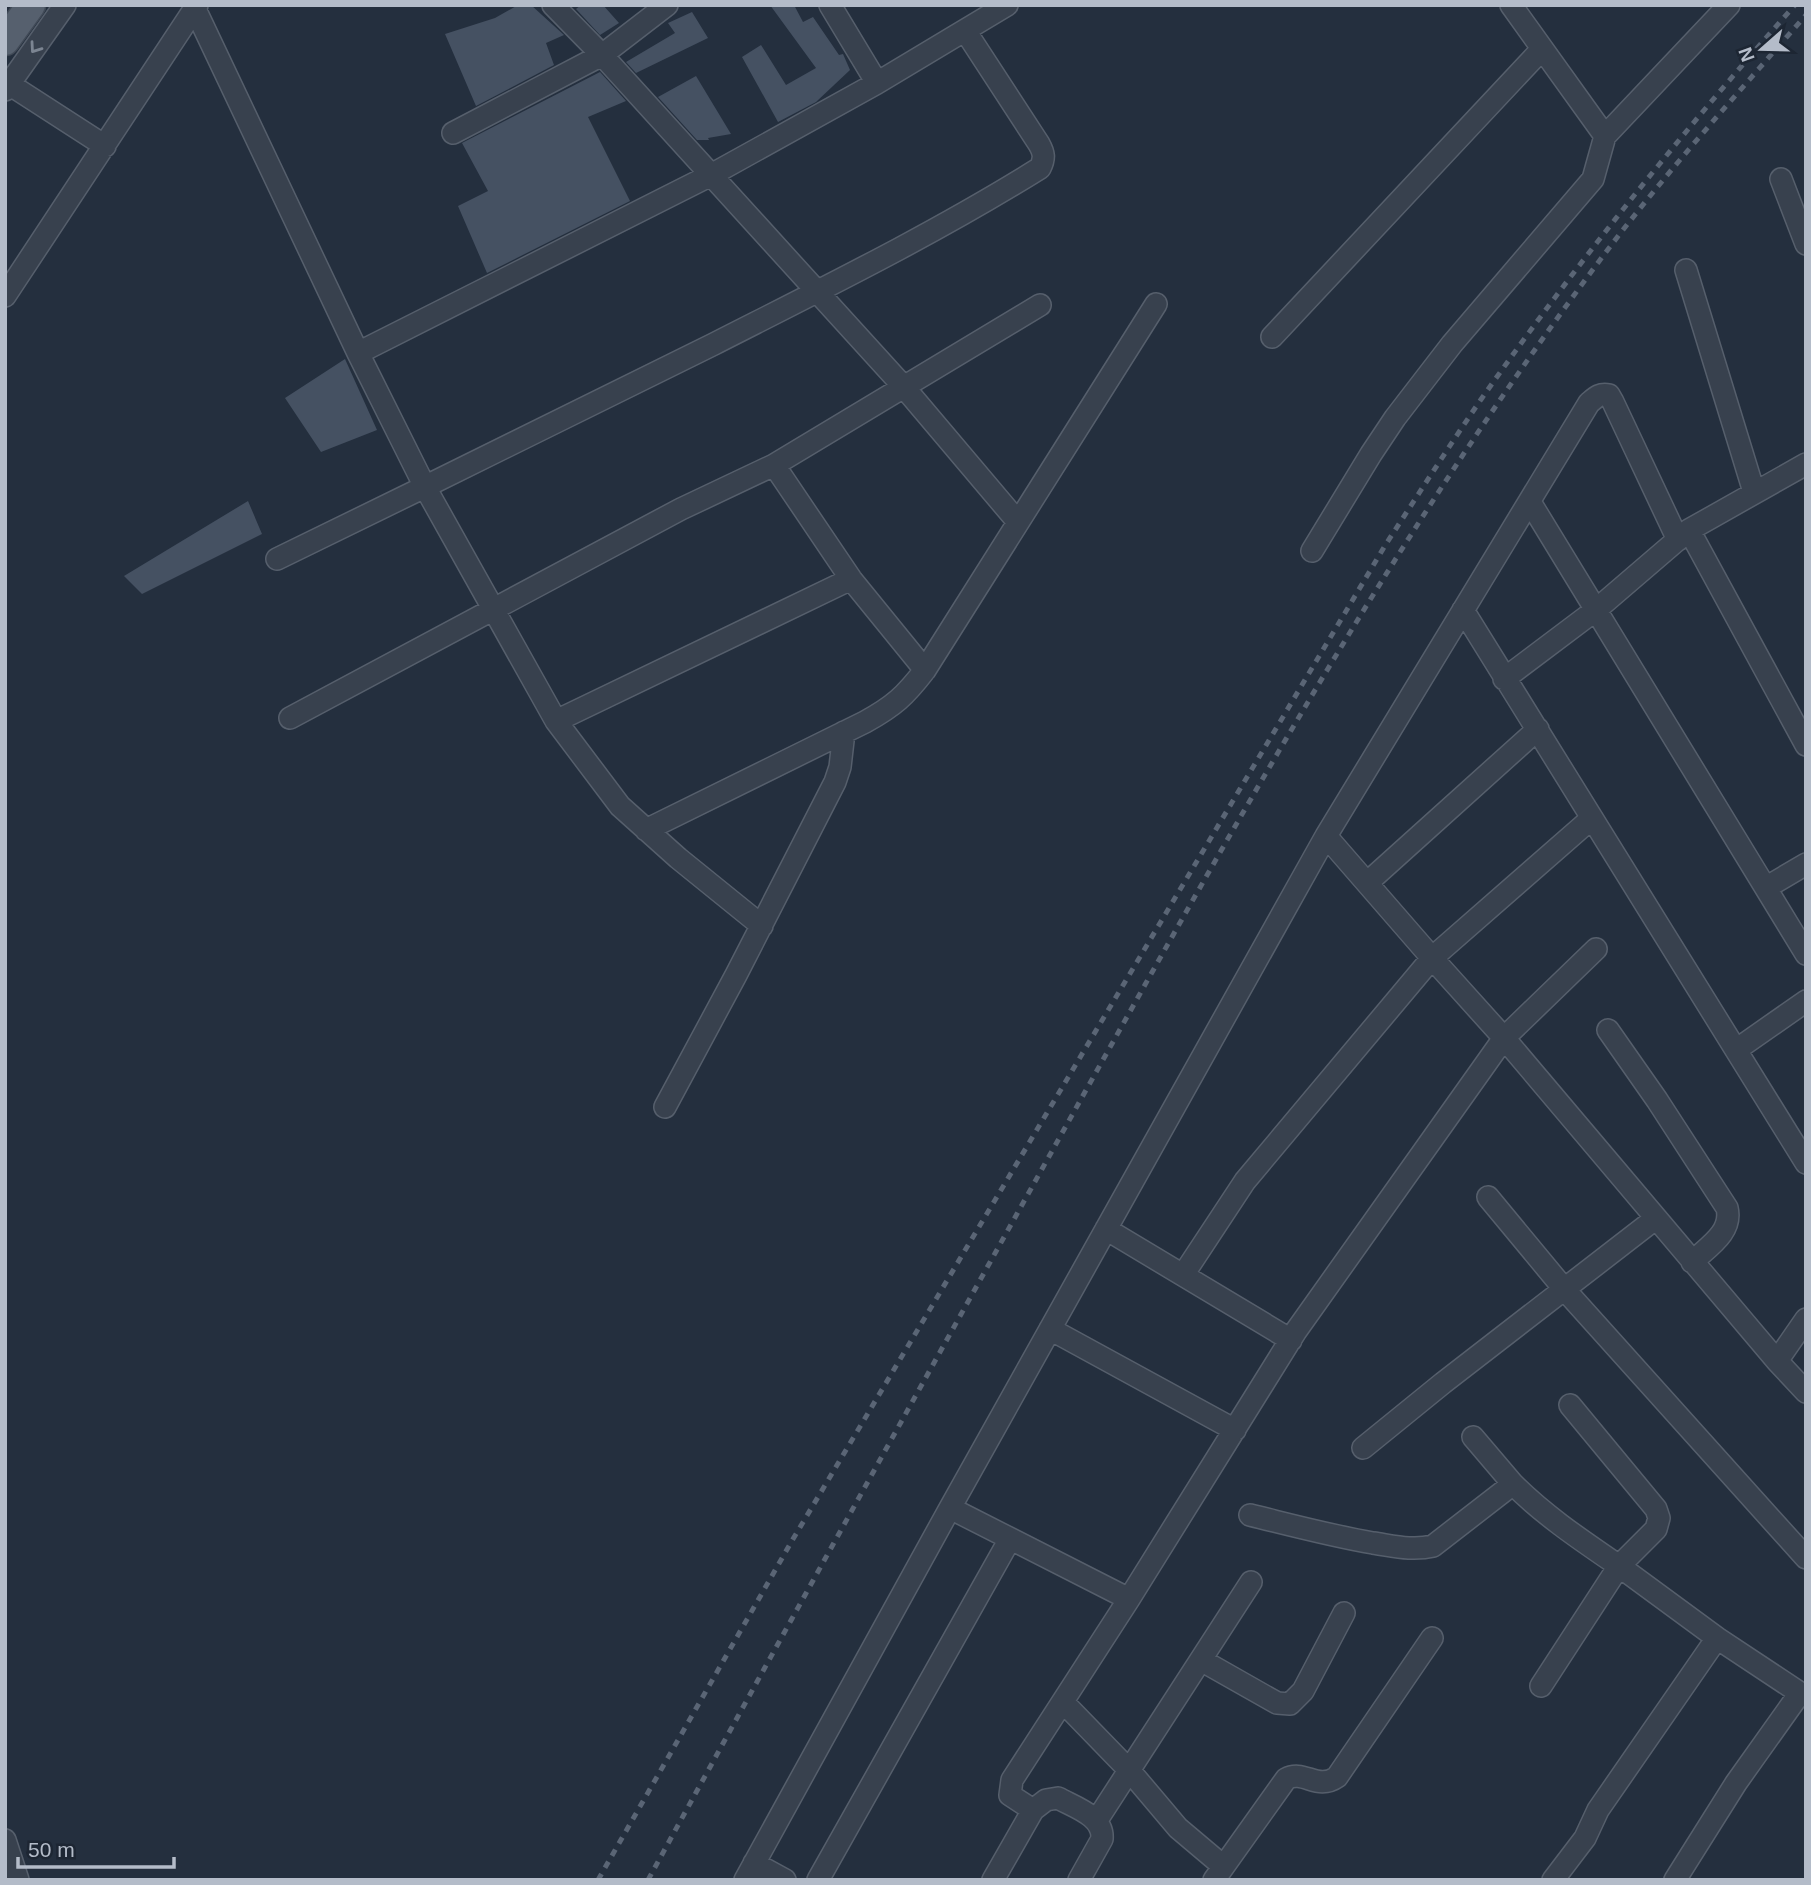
<svg xmlns="http://www.w3.org/2000/svg" width="1811" height="1885" font-family="Arial,sans-serif">
  <rect width="100%" height="100%" fill="#242f3e"/>
  <path fill="#455162" d="M518,5H531L564,35L546,43L554,65L476,106L445,34L495,18Z
    M581,5H603L619,23L600,35L576,9Z
    M770,5H794L803,22L813,17L839,55L843,54L850,70L816,102L778,122L742,57L761,45L786,85L816,68Z
    M692,12L708,38L636,73L626,62L675,33L668,23Z
    M600,72L626,101L588,117L630,201L487,273L458,206L488,191L462,143Z
    M696,76L731,134L708,138L709,140H697L658,97Z
    M345,359L377,430L321,452L285,398Z
    M248,501L262,534L142,594L124,576Z"/>
  <g fill="none" stroke-linecap="round" stroke-linejoin="round">
    <defs>
      <path id="minor" d="M553,5L602,55L903,386L1018,522
        M830,5L877,83
        M1511,5L1605,136
        M195,9L358,353L425,487L556,721L620,806L678,858L762,926
        M9,84L105,146
        M5,90L65,5
        M453,133L602,55L667,5
        M1781,179L1806,244
        M1686,270L1754,492
        M5,296L197,5
        M1272,337L1542,49
        M358,353L711,175L877,83L1007,5
        M774,465L851,579L925,670
        M1530,502L1806,954
        M1689,530L1806,745
        M1312,551L1371,454L1395,418L1452,344L1593,179L1605,136L1729,5
        M277,559C423,488 569,416 714,344C824,288 936,233 1040,168C1045,158 1044,153 1039,144L966,32
        M1463,610L1806,1163
        M1504,679L1597,609L1689,530L1806,464
        M290,718L681,509L774,465L1040,305
        M556,721L851,579
        M646,830L865,722C894,706 905,696 925,670L1156,304
        M1326,836L1432,958L1504,1038L1777,1361L1806,1319
        M1367,883L1538,729
        M1767,887L1806,864
        M1608,1030L1657,1100L1727,1208C1733,1232 1708,1247 1692,1262
        M1736,1050L1806,1001
        M665,1107L736,975L835,782L840,767L844,732
        M1488,1197L1565,1290L1806,1558
        M1106,1229L1291,1340
        M1183,1275L1245,1181L1432,958L1592,818
        M1050,1329L1235,1430
        M1777,1361L1806,1392
        M1570,1405L1656,1509L1659,1518L1656,1529L1619,1566L1717,1638L1800,1693
        M1363,1448L1443,1383L1655,1219
        M1513,1484C1545,1516 1581,1540 1619,1566L1541,1686
        M950,1508L1129,1599
        M1250,1515C1291,1525 1332,1536 1373,1543C1394,1546 1413,1551 1433,1546L1513,1484L1473,1437
        M1201,1660L1277,1703L1290,1704L1303,1691L1344,1613
        M1063,1702L1129,1770L1178,1828L1223,1866
        M1033,1810L1046,1800L1058,1798C1074,1807 1104,1816 1102,1839L1079,1880
        M1097,1820L1251,1582
        M5,1840L18,1880
        M754,1863L785,1880
        M745,1880L950,1508L1326,836L1589,403C1596,397 1600,393 1609,395L1613,402L1678,540
        M818,1880L1010,1539
        M993,1880L1033,1810L1010,1795L1012,1780L1129,1599L1296,1331L1504,1038L1596,949
        M1214,1880L1286,1779C1304,1769 1317,1791 1337,1777L1432,1638
        M1553,1880L1585,1838L1598,1810L1717,1638
        M1675,1880L1736,1783L1800,1693L1806,1696"/>
      <path id="major" d="M5,41L31,5"/>
    </defs>
    <use href="#minor" stroke="#565f6c" stroke-width="24"/>
    <use href="#major" stroke="#414a57" stroke-width="31"/>
    <use href="#minor" stroke="#38414e" stroke-width="21"/>
    <use href="#major" stroke="#56606e" stroke-width="28"/>
    <path stroke="#5a6575" stroke-width="5" stroke-dasharray="7 7" stroke-linecap="butt" d="M598,1880L793,1539L1386,544C1418,495 1449,446 1482,398C1578,261 1684,130 1795,5
      M648,1880C786,1628 926,1377 1066,1126C1233,827 1400,526 1606,252C1668,170 1738,93 1806,15"/>
  </g>
  <defs><path id="oneway-chevron" d="M-2-3.5L2.5 0L-2 3.5" fill="none" stroke-width="1.6" stroke-linecap="round" stroke-linejoin="round" transform="scale(1.75)"/></defs>
  <use stroke="#7c8592" href="#oneway-chevron" transform="translate(35 48) rotate(125)"/>
  <rect width="1811" height="1885" fill="none" stroke="#b4bcc9" stroke-width="14"/>
  <g transform="translate(1762 49) rotate(250)" stroke="#1d2633" stroke-width="5" paint-order="stroke">
  <path d="M0-5L12 26L0 18L-12 26Z" fill="#b4bcc9"/>
  <text y="-10" font-size="19" font-weight="bold" text-anchor="middle" fill="#b4bcc9">N</text>
  </g>
  <path d="M18 1857v10h156v-10" fill="none" stroke="#b4bcc9" stroke-width="3.5"/>
  <text x="28" y="1857" font-size="21" fill="#b4bcc9" stroke="#1d2633" stroke-width="5" paint-order="stroke">50 m</text>
</svg>
